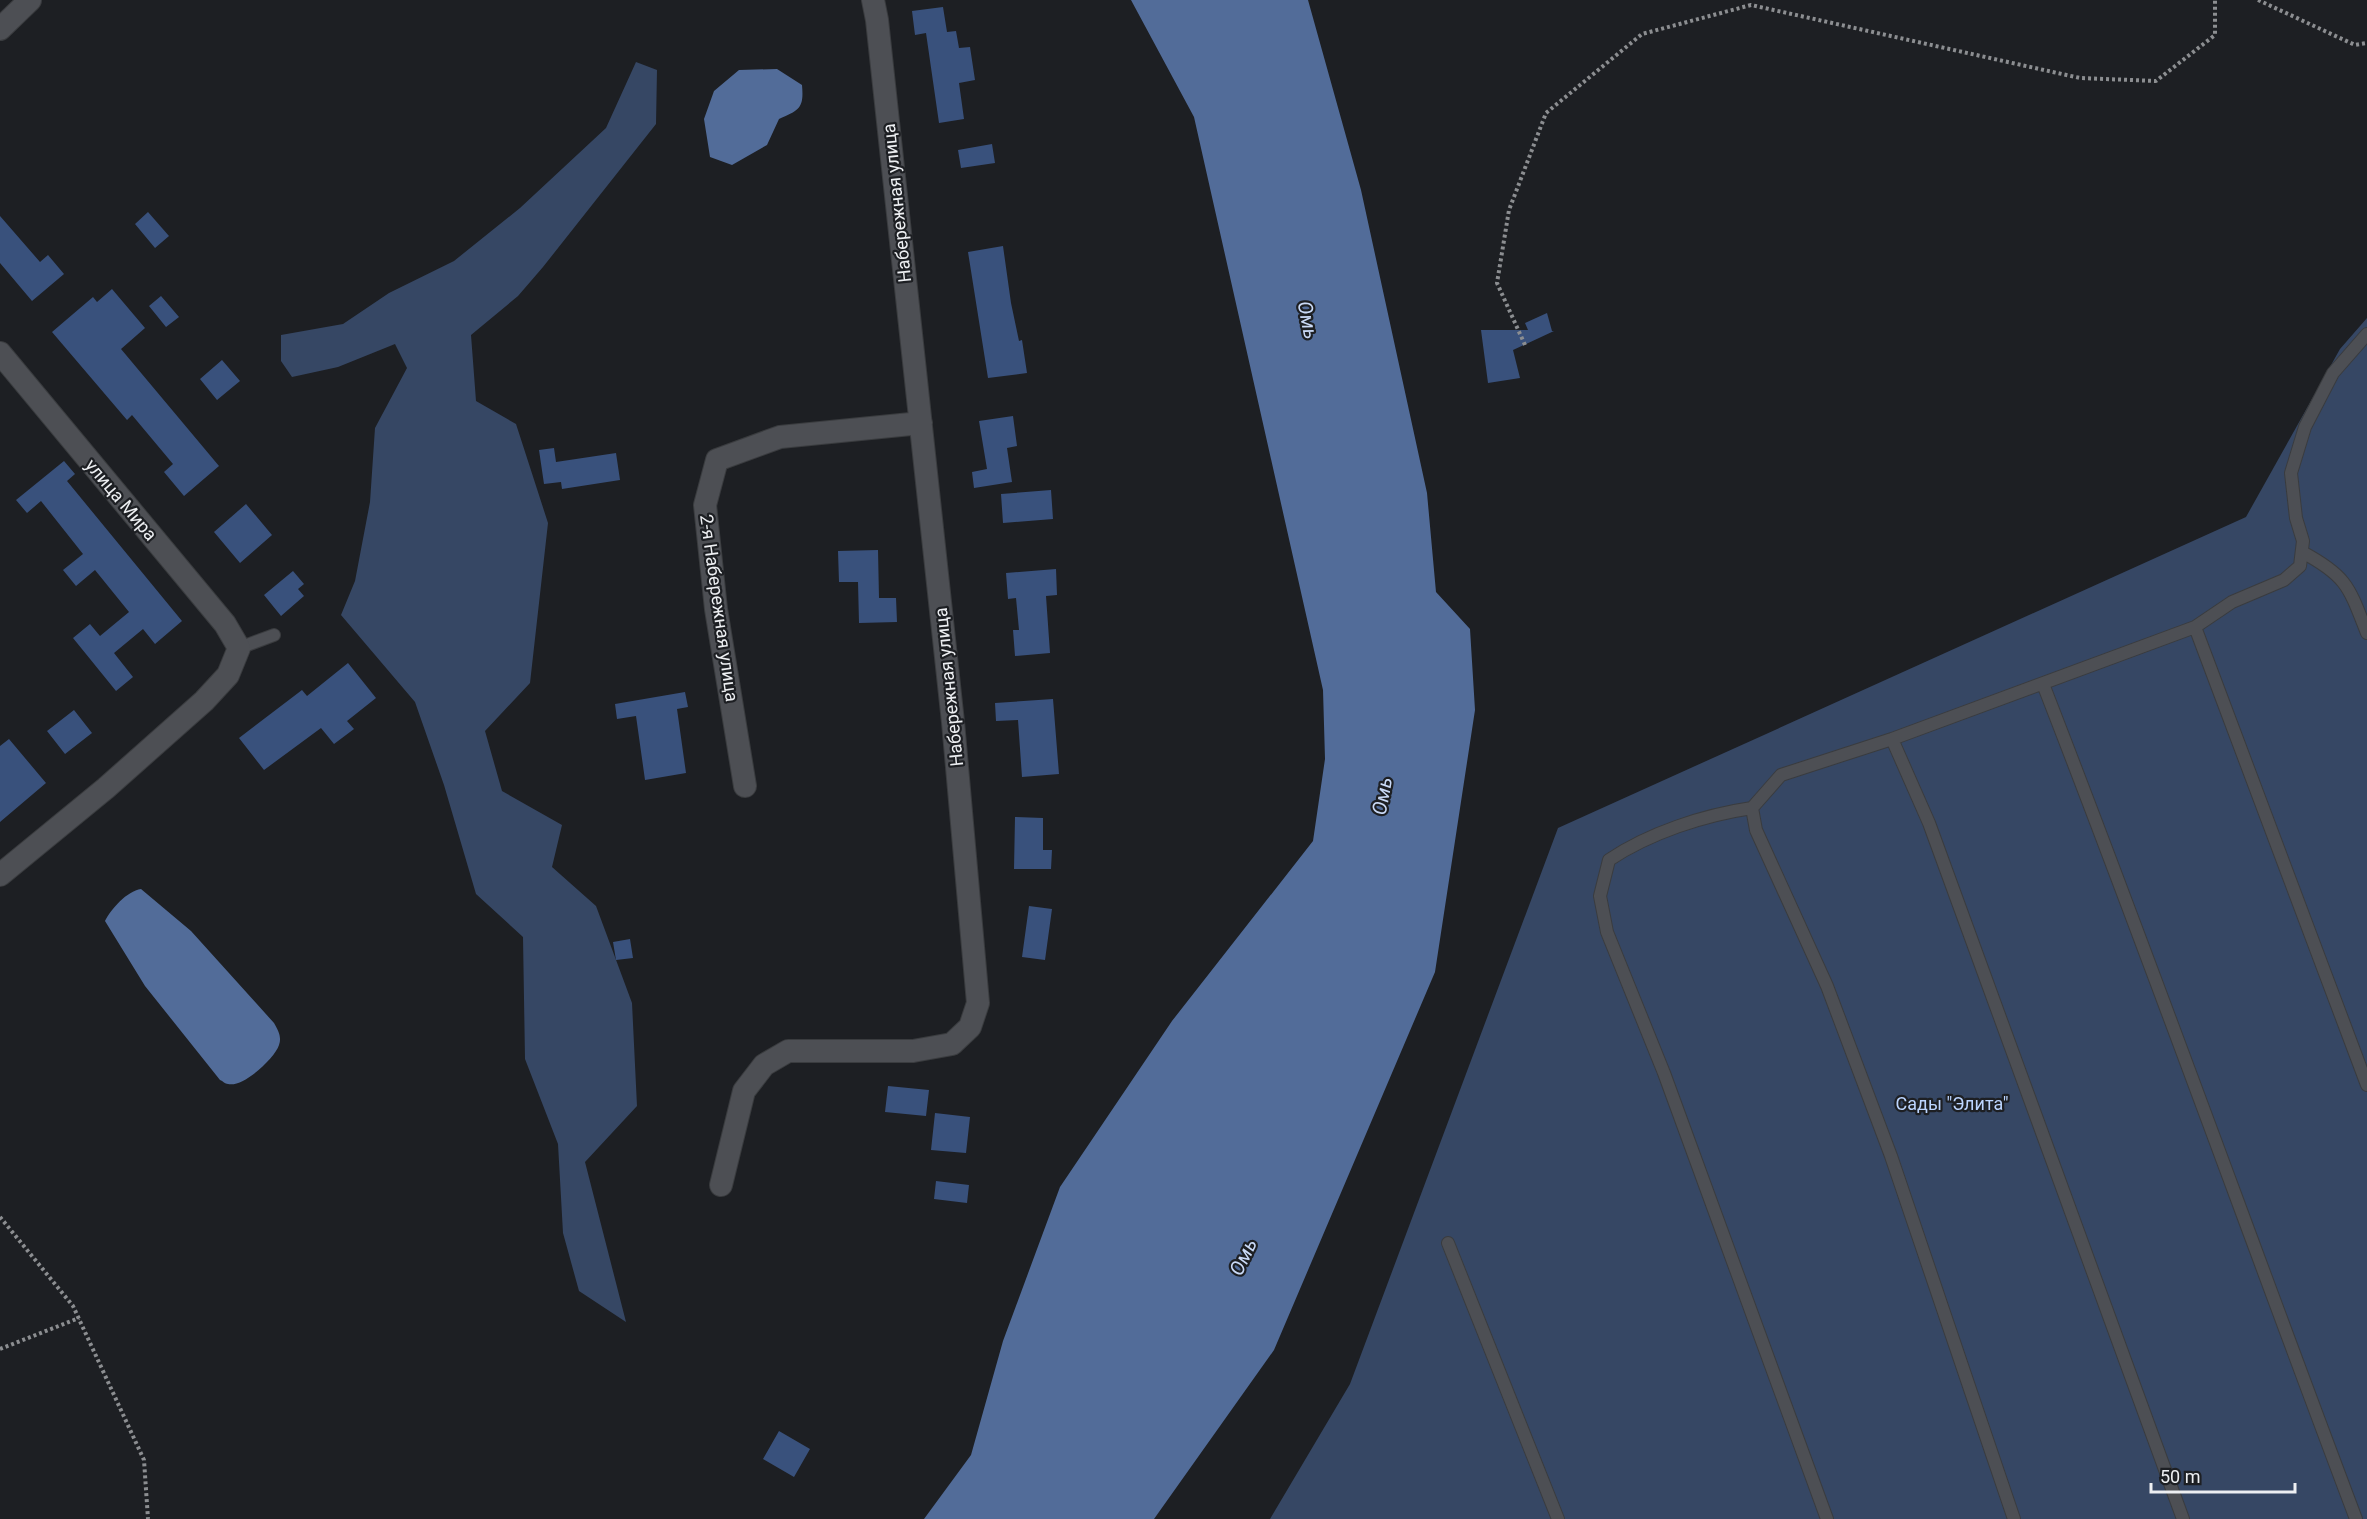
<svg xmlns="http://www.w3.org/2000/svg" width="2367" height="1519" font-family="Roboto,sans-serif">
  <rect width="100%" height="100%" fill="#1d1f23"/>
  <path fill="#364764" d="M636,62L657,70L656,124L543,267L518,296L471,335L476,401L516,424L548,523L530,683L485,731L502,791L562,825L552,867L596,906L632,1003L637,1106L585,1162L626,1322L579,1291L563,1233L558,1144L525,1059L523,937L476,894L444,785L415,702L341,615L355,581L370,502L375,428L407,368L395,344L338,367L292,377L281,361V335L343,324L389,293L454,261L520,208L606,128Z
    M2367,318V1519H1270L1350,1384L1558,828L2246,517L2340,349Z"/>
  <path fill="#526c99" d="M1131,0H1308L1361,190L1427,493L1436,592L1470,629L1475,710L1435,972L1274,1350L1154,1519H924L971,1455L1003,1341L1060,1187L1172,1021L1313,841L1325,759L1323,690L1194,117Z
    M777,69L802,85C804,108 800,110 779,119L767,145L732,165L710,157L704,119L714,91L739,70Z
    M141,889L191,931L274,1023C278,1030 282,1037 279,1045C275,1058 243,1088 228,1084C225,1084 223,1081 220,1080L145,986L105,921C111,909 127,891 141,889Z"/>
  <path fill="#39517c" d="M943,7L947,32L956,31L959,48L970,47L975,80L959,83L964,119L939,123L926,33L915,35L912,11Z
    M992,144L995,163L961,168L958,150Z
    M148,212L169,236L155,248L135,224Z
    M0,216L40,262L48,255L64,274L32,301L0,263Z
    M1003,246L1011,303L1019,341L1022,340L1027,373L988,378L968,252Z
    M112,289L145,328L121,349L219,466L184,496L164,472L173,464L132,415L127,420L52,332L93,297L97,302Z
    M161,296L179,317L166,327L149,306Z
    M1547,313L1552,331H1554L1513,350L1520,378L1488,383L1481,330H1528L1525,323Z
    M222,360L240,381L217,400L200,379Z
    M1013,416L1017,446L1007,448L1012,482L974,488L972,472L987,469L979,421Z
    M554,448L556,462L616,453L620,480L562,489L561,482L544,484L539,450Z
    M64,461L75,474L67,481L182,621L155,644L143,629L114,653L133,677L116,691L73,638L90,624L100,636L129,612L95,570L76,586L63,570L83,554L41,501L27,513L16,500Z
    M1051,490L1053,519L1003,523L1001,494Z
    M246,504L272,535L240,563L214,532Z
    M878,550L879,598H896L897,622L859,623L858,582H839L838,551Z
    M1056,569L1057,595L1046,596L1050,653L1015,656L1013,630H1019L1016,598L1008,599L1006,573Z
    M293,571L304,584L298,589L304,596L281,616L264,595Z
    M348,663L376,698L347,721L354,729L334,744L321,728L264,770L239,738L302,690L307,696Z
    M685,692L688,707L677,709L686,773L645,780L636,716L617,719L615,704Z
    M1053,699L1059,774L1022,777L1018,720L996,721L995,703Z
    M74,710L92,733L65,754L47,731Z
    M9,739L46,783L0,822V746Z
    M1015,817L1043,818V850H1052L1051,869H1014Z
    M1029,906L1052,909L1045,960L1022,957Z
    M630,939L633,958L616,960L613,942Z
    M888,1086L929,1090L926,1116L885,1112Z
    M935,1113L970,1117L966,1153L931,1150Z
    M936,1181L969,1185L967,1203L934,1199Z
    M779,1431L810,1449L794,1477L763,1459Z"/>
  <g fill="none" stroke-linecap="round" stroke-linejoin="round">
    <defs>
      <path id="service" d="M2302,552C2347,576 2349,587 2367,633
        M2195,627L2367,1085
        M239,648L274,635
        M2043,684C2151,961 2251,1241 2356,1519
        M1892,739L1929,823L2183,1519
        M1752,808C1704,815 1649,833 1609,860L1600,896L1607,932L1664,1073L1827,1519
        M1448,1243L1558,1519
        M2014,1519L1891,1156L1827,986L1756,830L1752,808L1781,775L1892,739L2195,627L2232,602L2284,580L2300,566L2303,541L2296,518L2291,473L2305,427L2333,373L2367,334"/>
      <path id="minor" d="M0,29L30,0
        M0,353L225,624L239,648L228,675L204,701L106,788L0,875
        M745,786L716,609L705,505L717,460L780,437L921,423
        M721,1185L744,1091L764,1065L788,1051H913L952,1044L970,1027L978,1003L953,722L877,20L873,0"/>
    </defs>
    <use href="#service" stroke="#3a3c3f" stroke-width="14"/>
    <use href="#minor" stroke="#3a3c3f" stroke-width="24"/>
    <path stroke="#8c8e91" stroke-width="4" stroke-dasharray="3 3" stroke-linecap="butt" d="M2258,0L2355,45L2367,43
      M1525,345L1497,283L1509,210L1546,113L1642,34L1751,5L2080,78L2156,81L2215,35V0
      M0,1217L73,1306L144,1460L148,1519
      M0,1349L79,1318"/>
    <use href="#service" stroke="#4d4f54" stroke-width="12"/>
    <use href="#minor" stroke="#4d4f54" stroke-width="22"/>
  </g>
  <g text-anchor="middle" stroke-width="4.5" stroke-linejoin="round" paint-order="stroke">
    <g font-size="18" fill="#edeff2" stroke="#1d1f23">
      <text transform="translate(897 203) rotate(-96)" y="6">Набережная улица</text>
      <text transform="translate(121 500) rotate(50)" y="6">улица Мира</text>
      <text transform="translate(719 608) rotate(82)" y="6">2-я Набережная улица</text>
      <text transform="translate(949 687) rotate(-96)" y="6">Набережная улица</text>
    </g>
    <g font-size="18" fill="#bcd5ff" stroke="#1d1f23">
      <text x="1952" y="1110">Сады "Элита"</text>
    </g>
    <g font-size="20" font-style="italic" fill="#cadaf7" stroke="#1d1f23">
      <text transform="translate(1308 320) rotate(79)" y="7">Омь</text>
      <text transform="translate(1382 796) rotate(-80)" y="7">Омь</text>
      <text transform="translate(1243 1257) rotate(-64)" y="7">Омь</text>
    </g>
  </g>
  <path d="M2151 1483v9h144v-9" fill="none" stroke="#edeff2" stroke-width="3"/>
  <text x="2160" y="1483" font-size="18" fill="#edeff2" stroke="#1d1f23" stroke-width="4.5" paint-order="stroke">50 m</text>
</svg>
